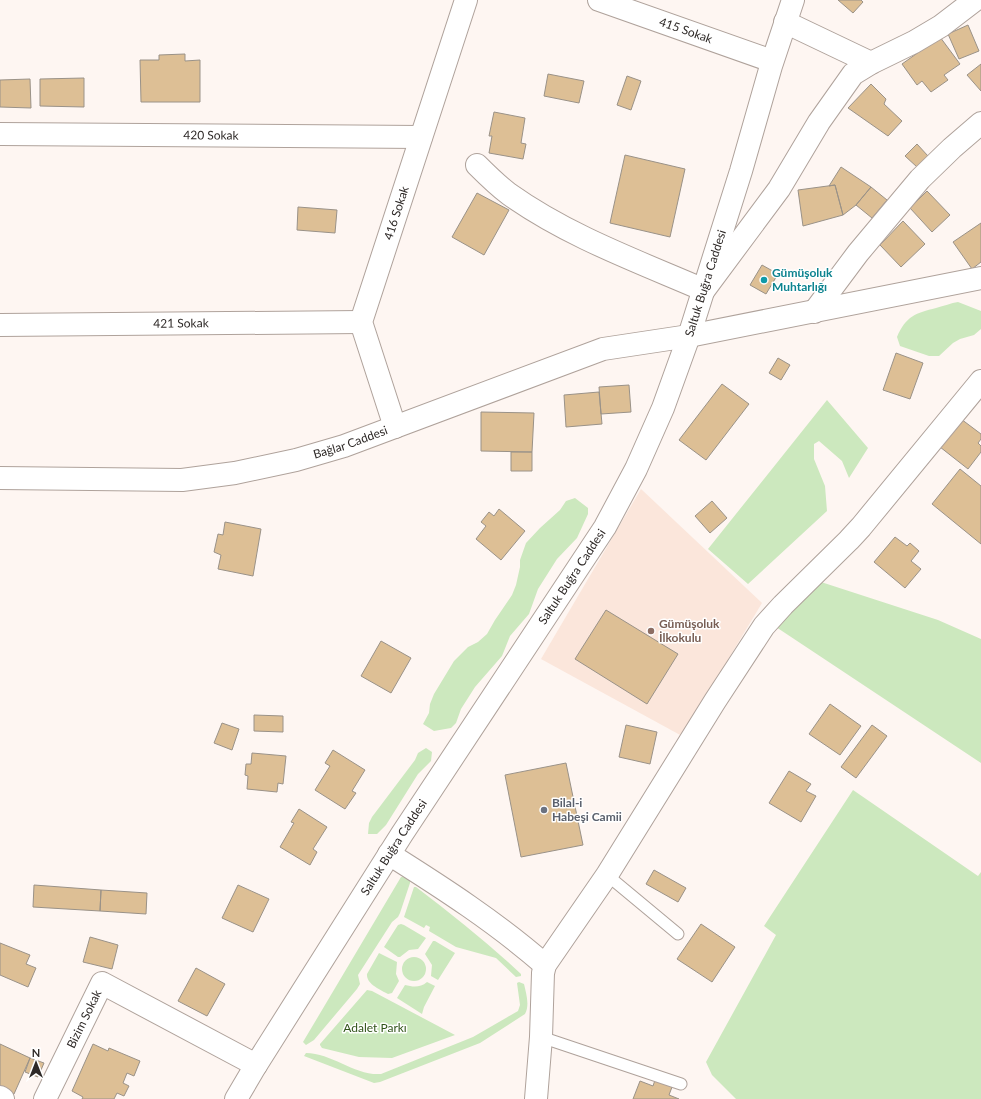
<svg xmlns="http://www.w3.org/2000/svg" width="981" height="1099" font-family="Lato,sans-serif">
  <rect width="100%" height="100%" fill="#fef6f2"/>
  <path fill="#fbe6db" d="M641,489L762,603L682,736L541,659Z"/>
  <path fill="#cce8be" d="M958,302L981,311V329L974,335L960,339L953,343L939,356H929L900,346L897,337C906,316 916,313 936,308C944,306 951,303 958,302Z
    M827,400L868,448L849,478L842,461L819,441L814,444V459L825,486L827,511L748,584L708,549Z
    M575,498L588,508V514L577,538L557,559L538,589L529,614L510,636L502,656L475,687L461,709L456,723L451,728L434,731L423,724L429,713L430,704L434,694L454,661L468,647L478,642L487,634L495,620L512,595L516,585L520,567V560L526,543L540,528L560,510L566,501Z
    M821,582L938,620L981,639V763L776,627Z
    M426,748L432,752L431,761L418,774L386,825L377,834H368L369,823L372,817L415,760L418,753Z
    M853,790L978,876L981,872V1099H736L712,1075L706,1062L776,935L764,926Z
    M401,877H403L410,880V883L400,913L398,917L392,922L358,975L360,984L357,989L314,1040L306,1045L303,1042Z
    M414,887H416C453,915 488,943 521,974V976L516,977L496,958L456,947L429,931L430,927L426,925L424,928L404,917Z
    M401,924L404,925L426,938L418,949L409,950L400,957H398L384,947L398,925Z
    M433,941H435L455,953L438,980L431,976L432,965L425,954Z
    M379,953L397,962L396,974L399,981L392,993L388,994C381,990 366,984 367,974Z
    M402 969a12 12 0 1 1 24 0a12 12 0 1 1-24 0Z
    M427,982L435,986L424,1007L422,1014L397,998L405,985C413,987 420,988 427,982Z
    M519,982L524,984C526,993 530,1005 525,1014L480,1043L380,1082L374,1083L304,1056L306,1053C332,1053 355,1076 381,1074L473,1037L518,1011L520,1005L517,983Z
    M367,990L372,991L455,1035L392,1058L359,1057L322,1048L320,1045V1044Z"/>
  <path fill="#ddbf95" stroke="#9a9288" d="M838,0H861L863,2L853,13Z
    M968,25L979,51L959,59L948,34Z
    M940,37L960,64L944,75L948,80L931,92L922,81L917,85L902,64Z
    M185,54V61L200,60V102H141L140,60H159V55Z
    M981,64V91L967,75Z
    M548,74L584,81L579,103L544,96Z
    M627,76L641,81L631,110L617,105Z
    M84,78V107L40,106V79Z
    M30,79L31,108L0,107V80Z
    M871,84L886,99L884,104L902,121L888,136L848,108Z
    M494,112L525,118L521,143L526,144L523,159L489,153L492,136H489Z
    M917,144L928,156L917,167L905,156Z
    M625,155L685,169L670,237L610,223Z
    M841,167L871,187L856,205L843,215L835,185L829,186Z
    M835,185L843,215L803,226L798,190Z
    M871,187L887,200L872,218L856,205Z
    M927,191L950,215L932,232L910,208Z
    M477,193L509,210L484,255L452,237Z
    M298,207L337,210L335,233L297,230Z
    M903,221L925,244L901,267L880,245Z
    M981,223V262L972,269L953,242Z
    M762,265L778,274L766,294L750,285Z
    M896,353L923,363L910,399L883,390Z
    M778,358L790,365L781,380L769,373Z
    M722,384L749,404L706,460L679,440Z
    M629,385L631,412L601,414L599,387Z
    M599,392L602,424L566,427L564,395Z
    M481,412L534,413L532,452L481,451Z
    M961,419L981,434V439L978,443L981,446V452L968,469L940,447Z
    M511,452H532V471H511Z
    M960,469L981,486V544L932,504Z
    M712,501L727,518L710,533L695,516Z
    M499,509L525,531L501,560L476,539L486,526L481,522L489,512L494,516Z
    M225,522L261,529L253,576L218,569L221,555L214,552L218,534L223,535Z
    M895,537L907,546L910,543L919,551L911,561L921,569L905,588L874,562Z
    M606,610L678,654L647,704L575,659Z
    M381,641L411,658L391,693L361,676Z
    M830,704L861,726L840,755L809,734Z
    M254,715L283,716V732L254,731Z
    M222,723L239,729L232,750L214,743Z
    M626,725L657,732L650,764L619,757Z
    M872,725L887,736L856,778L841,767Z
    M333,750L365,770L352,791L356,793L345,809L315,790L330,766L325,763Z
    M252,753L286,756L283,784L278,783L277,792L247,789L248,776L245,775L246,764H251Z
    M566,763L583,845L521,857L505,775Z
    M789,771L811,784L806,791L816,796L801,822L769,803Z
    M299,809L327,827L313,849L317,852L310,865L280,847L294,823L291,822Z
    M654,870L686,888L678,902L646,884Z
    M34,885L101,890L100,911L33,907Z
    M238,885L269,899L253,932L222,918Z
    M101,890L147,893L146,914L100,911Z
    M701,924L735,947L712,982L677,959Z
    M90,937L118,945L112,969L83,962Z
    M0,943L30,955L26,964L36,968L28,987L0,975Z
    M196,968L225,984L207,1016L178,1001Z
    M0,1044L30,1058L14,1094L0,1088Z
    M93,1044L108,1051L109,1048L140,1061L134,1076L127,1073L123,1083L129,1086L124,1096L117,1093L114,1099H82L83,1097L72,1091Z
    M30,1058L44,1063L38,1077L25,1072Z
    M655,1080L672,1087L669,1095L679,1099H633L640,1081L653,1086Z"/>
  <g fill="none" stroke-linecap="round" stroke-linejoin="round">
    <defs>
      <path id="lane" d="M607,875L678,934
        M541,1037L681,1084"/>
      <g id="street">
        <path id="s1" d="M599,0L772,61"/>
        <path d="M785,22L871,63"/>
        <path id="s2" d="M0,134L421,137"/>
        <path d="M477,165C487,175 497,185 509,194C568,236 637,261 704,290L779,189L819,122L853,74L871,63L914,42L941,26L975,0"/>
        <path d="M814,312L858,253L920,179L952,148L981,123"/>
        <path id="s3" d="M0,325L361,322"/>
        <path id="s4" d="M395,427L361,322L466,0"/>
        <path id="s5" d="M0,478L182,480L235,473L296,460L344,446L603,349L689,336L981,278"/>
        <path d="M389,854C443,888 497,923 545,965"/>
        <path d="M0,1097L3,1099"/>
        <path id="s6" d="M45,1099L102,983L256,1065"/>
        <path d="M536,1099L541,1037L543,973L545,965L607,875L715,701L764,626L783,605L849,540L861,527L981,381"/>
      </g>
      <g id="secondary">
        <path id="s7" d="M236,1099L256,1065L402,834L605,527L636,469L663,408L689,336L741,171L771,66L793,0"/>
      </g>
    </defs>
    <use href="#lane" stroke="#afa29b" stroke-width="13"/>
    <use href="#street" stroke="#afa29b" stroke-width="24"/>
    <use href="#secondary" stroke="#afa29b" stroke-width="24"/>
    <use href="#lane" stroke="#fff" stroke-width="11"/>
    <use href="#street" stroke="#fff" stroke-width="22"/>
    <use href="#secondary" stroke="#fff" stroke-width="22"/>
  </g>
  <circle fill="#0f9aa8" stroke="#fff" stroke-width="1.5" cx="764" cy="280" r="4"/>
  <circle fill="#8d6e63" stroke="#fff" stroke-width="1.5" cx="651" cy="631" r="4"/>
  <circle fill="#6b7280" stroke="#fff" stroke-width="1.5" cx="544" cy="810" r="4"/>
  <g text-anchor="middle" stroke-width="3" stroke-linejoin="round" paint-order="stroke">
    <g font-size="12" fill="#2e2927" stroke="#fff">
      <text dy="4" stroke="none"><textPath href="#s1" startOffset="92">415 Sokak</textPath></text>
      <text dy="4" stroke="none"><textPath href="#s2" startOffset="211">420 Sokak</textPath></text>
      <text dy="4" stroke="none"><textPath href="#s4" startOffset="225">416 Sokak</textPath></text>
      <text dy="4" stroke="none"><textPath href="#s7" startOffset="945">Saltuk Buğra Caddesi</textPath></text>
      <text dy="4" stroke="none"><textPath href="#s3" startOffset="181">421 Sokak</textPath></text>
      <text dy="4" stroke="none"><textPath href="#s5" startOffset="355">Bağlar Caddesi</textPath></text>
      <text dy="4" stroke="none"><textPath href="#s7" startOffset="621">Saltuk Buğra Caddesi</textPath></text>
      <text dy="4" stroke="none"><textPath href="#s7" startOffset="297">Saltuk Buğra Caddesi</textPath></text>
      <text dy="4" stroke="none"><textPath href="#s6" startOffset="89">Bizim Sokak</textPath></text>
    </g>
    <g font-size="12" font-weight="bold" fill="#0d838f" stroke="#fff" text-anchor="start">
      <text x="772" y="277">Gümüşoluk<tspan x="772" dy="14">Muhtarlığı</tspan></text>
    </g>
    <g font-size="12" font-weight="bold" fill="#785e54" stroke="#fff" text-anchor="start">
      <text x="659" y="628">Gümüşoluk<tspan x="659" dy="14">İlkokulu</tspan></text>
    </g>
    <g font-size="12" font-weight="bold" fill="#5b616d" stroke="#fff" text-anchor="start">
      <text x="552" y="807">Bilal-i<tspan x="552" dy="14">Habeşi Camii</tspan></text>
    </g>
    <g font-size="12" fill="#305319" stroke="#fff">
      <text x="375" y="1032">Adalet Parkı</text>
    </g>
  </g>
  <g transform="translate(36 1063)" stroke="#ffffff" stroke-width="3" paint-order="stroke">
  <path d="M0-3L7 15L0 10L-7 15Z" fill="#2e2927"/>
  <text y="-6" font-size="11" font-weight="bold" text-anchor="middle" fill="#2e2927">N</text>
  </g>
</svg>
